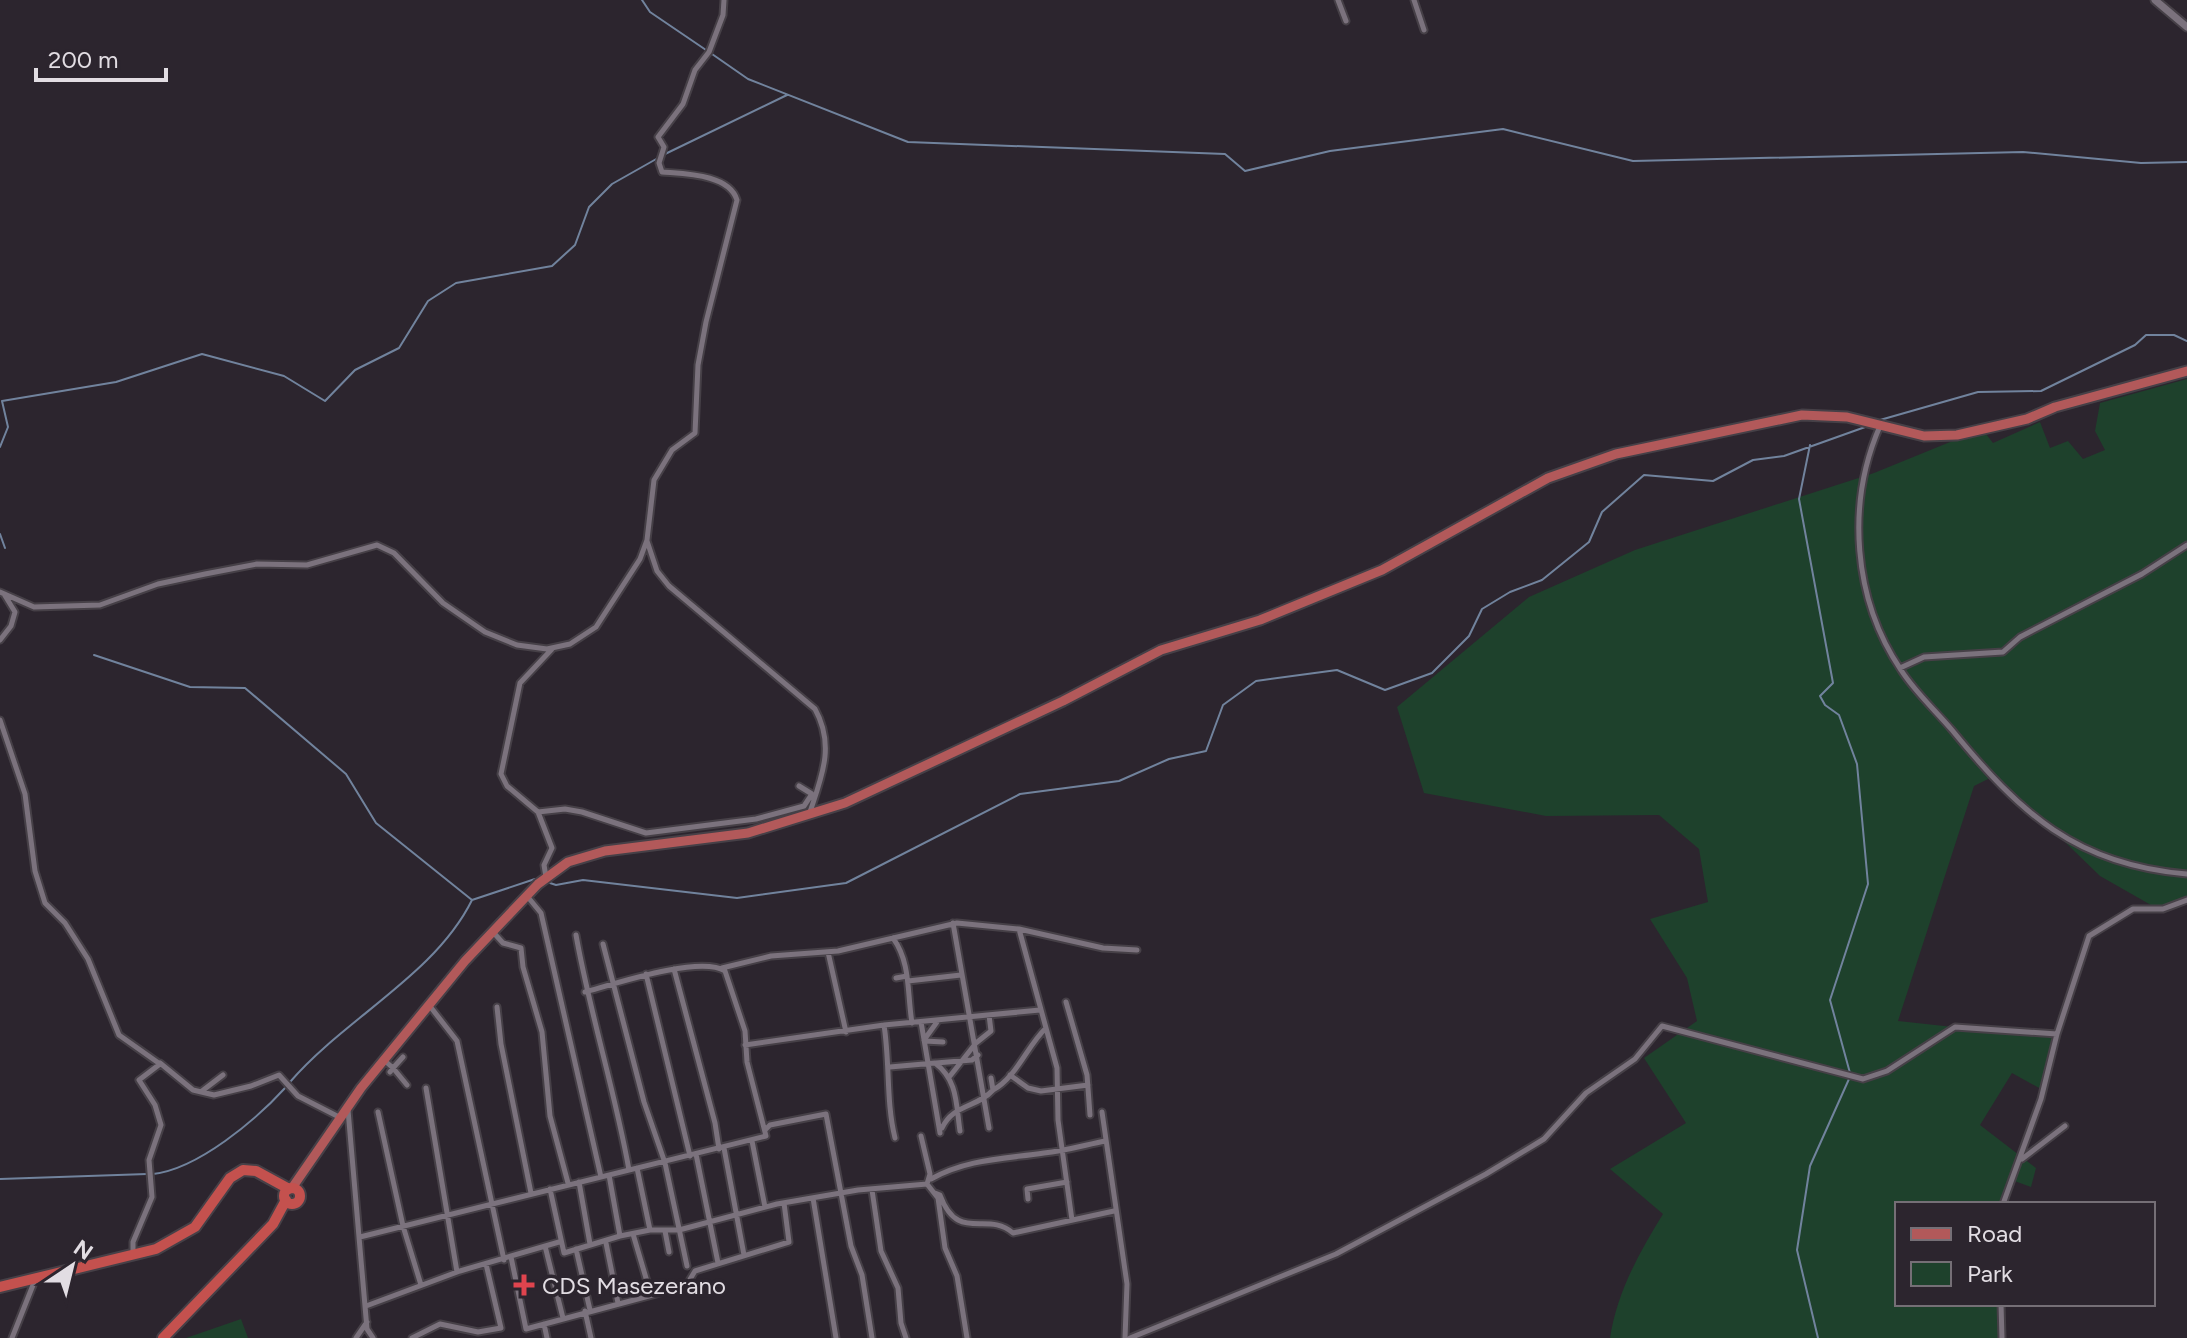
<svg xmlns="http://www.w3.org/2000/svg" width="2187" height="1338" font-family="Figtree,sans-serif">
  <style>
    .green { fill: #1e412c }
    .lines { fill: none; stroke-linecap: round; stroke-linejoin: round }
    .stream { stroke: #71839d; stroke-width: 2 }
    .minor-casing { stroke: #464047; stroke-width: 9 }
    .secondary-casing { stroke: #464047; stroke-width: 11 }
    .primary-casing { stroke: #464047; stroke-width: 13 }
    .trunk-casing { stroke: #464047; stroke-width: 14 }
    .minor { stroke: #7b727d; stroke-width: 5 }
    .secondary { stroke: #7b727d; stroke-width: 7 }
    .primary { stroke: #b2595a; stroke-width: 9 }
    .trunk { stroke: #c4514e; stroke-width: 10 }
    .health-dot { fill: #e0444e; stroke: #2c252e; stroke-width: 3 }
    .labels { text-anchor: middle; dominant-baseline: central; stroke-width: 7; stroke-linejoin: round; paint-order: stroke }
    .poi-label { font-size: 24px; fill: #e2dde3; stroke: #2c252e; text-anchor: start }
  </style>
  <rect width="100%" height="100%" fill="#2c252e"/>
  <path class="green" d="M2187,379V897L2158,909L2100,876L1996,775L1974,786L1898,1021L2054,1038L2041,1089L2012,1073L1980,1125L2036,1168L2031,1187L2009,1179L2002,1204H1897V1304H1999L1998,1338H1610C1617,1292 1639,1253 1663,1214L1610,1169L1686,1123L1644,1058L1697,1021L1687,978L1650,919L1708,902L1699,849L1659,815L1546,816L1424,793L1397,707L1529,597L1635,550L1874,473L1955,440L1986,434L1993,443L2040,422L2050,448L2068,441L2083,459L2105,450L2095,431L2100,403Z
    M241,1319L248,1338H185H186Z"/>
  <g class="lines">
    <path class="stream" d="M642,0L650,12L706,50
      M712,54L748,79L908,142L1225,154L1245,171L1330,151L1503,129L1633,161L2023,152L2141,163L2187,162
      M663,155L787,95
      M1880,420L1978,392L2041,391L2135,345L2146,335H2174L2187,341
      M1810,445L1799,499L1833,683L1820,696L1825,705L1839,715L1857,764L1868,884L1830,1000L1850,1073
      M0,447L8,427L2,401L116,382L202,354L284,376L325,401L355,370L399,348L428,301L456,283L552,266L575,245L589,207L612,184L658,158
      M0,534L5,548
      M94,655L190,687L245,688L346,774L376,823L472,900L535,879
      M547,882L556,885L583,880L737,898L846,883L1020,794L1119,781L1169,759L1206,751L1223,705L1256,681L1337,670L1385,690L1432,673L1469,636L1482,609L1510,592L1542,580L1589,542L1602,512L1644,475L1713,481L1753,460L1784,456L1868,426
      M290,1082C345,1018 435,975 472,900
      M153,1174C198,1169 256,1120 286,1087
      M0,1179L147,1174
      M1818,1338L1797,1250L1810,1166L1849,1079"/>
    <g class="minor-casing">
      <path id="minor" d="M1338,0L1346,21
        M1414,0L1424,30
        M1880,426C1846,504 1853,599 1901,670C1915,692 1935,710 1952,730C2020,813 2076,865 2187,874
        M647,541L657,571L669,586L815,709C835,745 822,776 810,812
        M0,592L34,607L100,605L158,584L205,574L257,564L307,565L377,545L394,553L443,603L485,632L517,645L547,649L570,644L596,627L640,559L647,540L654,480L672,450L695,433L698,365L706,322L737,200C729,174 685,174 662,172L659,163L664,147L658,137L683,104L695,70L709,52L723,15L724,0
        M0,640L11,626L15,612L4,594
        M1900,668L1924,657L2003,652L2020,637L2142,574L2187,545
        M0,720L25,794L35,871L45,903L65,923L88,959L119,1035L160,1064L139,1080L155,1105L161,1125L149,1160L152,1197L133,1242V1255
        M538,812L565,809L582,812L646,833L756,819L804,806L812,794L799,786
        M546,877L544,865L552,848L538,812L507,786L501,774L520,683L552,649
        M527,896L541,913L601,1177
        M953,923L989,1128
        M492,931L503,943L521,948L523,967L542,1032L550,1116L568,1183
        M576,935C590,1014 615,1091 629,1170
        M893,938C911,963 907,993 912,1023
        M603,944L644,1102L665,1163L687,1266
        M828,952L846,1032
        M722,968L771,956L838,951L957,923L1019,929L1103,948L1137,950
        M674,969L715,1123L719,1149
        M646,974L690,1156
        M896,978L907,976
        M908,981L961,975
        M1066,1002L1087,1075L1090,1115
        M429,1005L457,1041L504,1260
        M497,1007L501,1044L531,1193
        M921,1022L940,1133
        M884,1025C890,1063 886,1102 895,1138
        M1046,1028L1057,1068L1058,1120L1072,1220
        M924,1040L937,1022
        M925,1041L943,1042
        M745,1045L884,1025L1040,1010
        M384,1060L393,1068L403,1057
        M160,1063L193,1090L214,1095L251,1086L279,1075L298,1096L339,1117
        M936,1063L972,1060L978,1055
        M890,1067L935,1063C958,1080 956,1105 960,1131
        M390,1072L393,1068L407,1085
        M1010,1075L1028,1088L1041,1091L1088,1085
        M950,1076L976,1043L991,1031L989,1015
        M426,1088L457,1272
        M993,1090C1016,1078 1027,1046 1046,1028L1019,929
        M202,1091L223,1075
        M348,1110L367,1329L373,1338
        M378,1112L403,1226L421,1285
        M1102,1112L1127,1284L1125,1338
        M942,1128C953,1104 977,1108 993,1090L991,1078
        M765,1130L770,1125L826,1114L851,1246L862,1275L872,1338
        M752,1141L765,1207
        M724,1148L744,1255
        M696,1154L718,1263
        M2022,1159L2065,1126
        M637,1168L650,1230
        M609,1175L620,1236
        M931,1179C967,1159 1004,1159 1044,1153C1065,1151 1085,1145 1105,1141
        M579,1182L590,1244
        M927,1184L938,1198L945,1248L957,1276L967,1338
        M550,1189L564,1253L620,1236L650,1230H679L777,1204L858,1190L927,1184L930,1174L921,1136
        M872,1190L881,1251L898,1288L901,1323L906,1338
        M935,1193L940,1195C958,1244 987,1210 1013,1233L1114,1211
        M813,1198L836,1338
        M1028,1199L1027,1189L1067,1182
        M2003,1204L2041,1099L2057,1034L2089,936L2133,909H2163L2187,900
        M665,1231L669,1252
        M633,1234L651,1295
        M360,1237L766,1136L747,1062L745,1031L725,971C700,955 614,984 585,992
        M606,1243L618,1303
        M545,1246L563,1318
        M576,1249L590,1310
        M511,1257L526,1329L686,1286L695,1271L789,1242L784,1203
        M2001,1304L2002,1338
        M366,1306L460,1271L559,1242
        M585,1311L591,1338
        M544,1324L547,1338
        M12,1338L35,1280
        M356,1338L367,1322
        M412,1338L440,1324L478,1332L501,1328L486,1264
        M1130,1338L1336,1254L1486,1174L1544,1139L1586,1093L1635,1059L1662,1026L1863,1079L1887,1071L1955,1027L2057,1034"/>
    </g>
    <g class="secondary-casing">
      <path id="secondary" d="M2155,0L2187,27"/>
    </g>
    <g class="primary-casing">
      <path id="primary" d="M292,1188L361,1088L465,961L538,884L568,862L605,851L748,833L845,803L1063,701L1161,650L1260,620L1382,570L1548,478L1616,454L1802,415L1847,417L1924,436L1957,435L2027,419L2055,407L2187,371"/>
    </g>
    <g class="trunk-casing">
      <path id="trunk" d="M284 1196a8 8 0 1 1 16 0a8 8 0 1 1-16 0Z
        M0,1287L156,1249L195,1227L230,1178L243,1170L256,1171L289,1189
        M163,1338L273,1224L286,1200"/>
    </g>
    <use href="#minor" class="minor"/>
    <use href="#secondary" class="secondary"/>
    <use href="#primary" class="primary"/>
    <use href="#trunk" class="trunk"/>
  </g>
  <path class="health-dot" d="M520 1273h8v8h8v8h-8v8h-8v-8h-8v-8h8z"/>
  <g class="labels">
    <g class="poi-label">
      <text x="542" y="1285">CDS Masezerano</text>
    </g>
  </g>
  <rect x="1895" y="1202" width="260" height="104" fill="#2c252e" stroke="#756f76" stroke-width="2"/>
  <rect x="1911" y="1228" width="40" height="12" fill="#b2595a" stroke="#756f76" stroke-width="2"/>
  <text x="1967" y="1242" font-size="24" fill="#e2dde3">Road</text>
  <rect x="1911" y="1262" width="40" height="24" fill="#1e412c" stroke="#756f76" stroke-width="2"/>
  <text x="1967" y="1282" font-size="24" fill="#e2dde3">Park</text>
  <g transform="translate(72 1266) rotate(35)" stroke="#2c252e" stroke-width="6" paint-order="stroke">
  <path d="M0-6L14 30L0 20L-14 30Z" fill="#e2dde3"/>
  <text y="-12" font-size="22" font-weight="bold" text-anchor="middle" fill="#e2dde3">N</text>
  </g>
  <path d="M36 68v12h130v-12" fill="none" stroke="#e2dde3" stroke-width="4"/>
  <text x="48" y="68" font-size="24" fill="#e2dde3" stroke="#2c252e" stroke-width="6" paint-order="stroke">200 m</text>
</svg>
